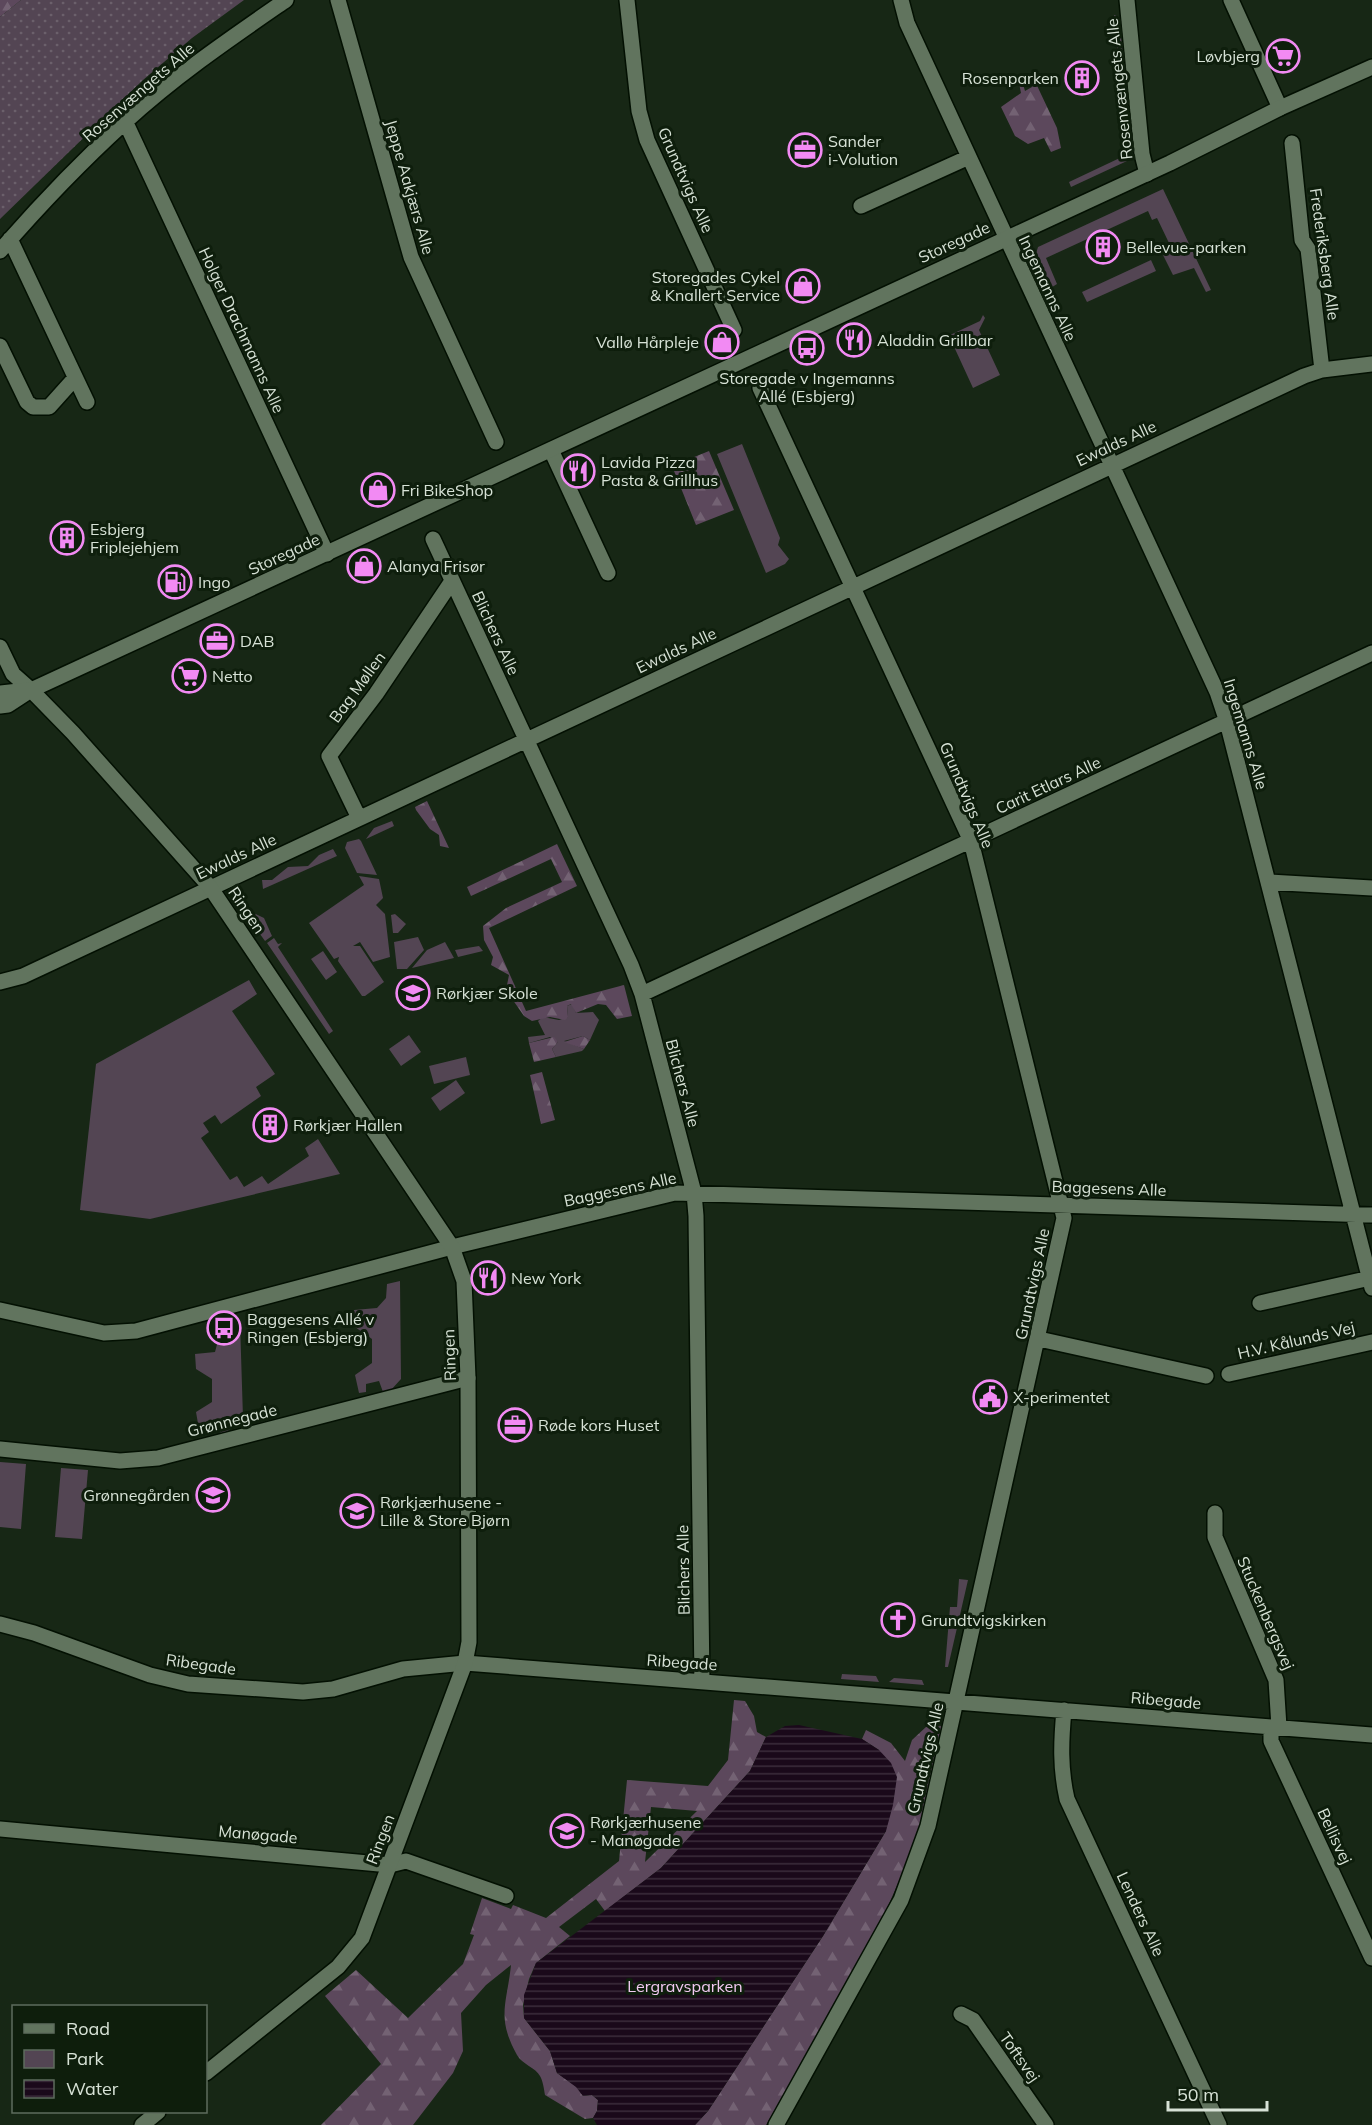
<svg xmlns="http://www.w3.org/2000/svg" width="1372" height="2125" font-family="Mulish,sans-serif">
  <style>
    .green { fill: #534553 }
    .forest { fill: url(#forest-firs); fill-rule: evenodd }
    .garden { fill: url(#garden-dots) }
    .water { fill: url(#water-rules) }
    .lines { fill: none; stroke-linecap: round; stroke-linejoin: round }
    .minor-casing { stroke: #031002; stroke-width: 18 }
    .tertiary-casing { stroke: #031002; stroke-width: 18 }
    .minor { stroke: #61745e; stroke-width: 15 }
    .tertiary { stroke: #61745e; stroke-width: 15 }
    .labels { text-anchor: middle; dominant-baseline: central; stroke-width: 6; stroke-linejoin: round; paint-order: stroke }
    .poi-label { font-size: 16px; fill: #d7e2d6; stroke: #0e1e0c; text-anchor: start }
    .street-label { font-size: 16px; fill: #d7e2d6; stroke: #0e1e0c }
    .park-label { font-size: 16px; fill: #f2c9f2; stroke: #0e1e0c }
  </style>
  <defs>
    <pattern id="forest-firs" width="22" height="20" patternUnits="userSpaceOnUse" patternTransform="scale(1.5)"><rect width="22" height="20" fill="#5c485c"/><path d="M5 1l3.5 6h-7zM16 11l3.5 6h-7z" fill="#736273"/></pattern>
    <pattern id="garden-dots" width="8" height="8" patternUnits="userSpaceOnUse" patternTransform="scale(1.5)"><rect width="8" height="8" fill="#534553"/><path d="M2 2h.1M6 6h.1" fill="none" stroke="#6b606b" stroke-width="1.8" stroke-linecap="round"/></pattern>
    <pattern id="water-rules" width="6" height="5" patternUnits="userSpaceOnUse" patternTransform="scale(1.5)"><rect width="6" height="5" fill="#1a091a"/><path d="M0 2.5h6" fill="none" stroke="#3b2d3b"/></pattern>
  </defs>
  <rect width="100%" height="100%" fill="#172715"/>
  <path class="green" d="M1114,15L1119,17L1128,106L1123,108Z
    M1124,118L1129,119L1133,158L1129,160Z
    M1124,156L1127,161L1071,187L1069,182Z
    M1163,189L1211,290L1206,292L1194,268L1173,275L1160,249L1169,243L1157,218L1152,220L1148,211L1046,258L1057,284L1049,289L1035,257L1038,247Z
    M1151,260L1156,271L1087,302L1082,292Z
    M983,315L985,318L979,330L1000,375L973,388L950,338L941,342L939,337L942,333L950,335L980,321Z
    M742,444L780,538L778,545L789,559L785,564L766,573L717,454Z
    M392,821L394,826L366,839L374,828Z
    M359,839L361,841L377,875L357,873L345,848L347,842Z
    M333,849L337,856L263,889L262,880H272L288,867L308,866L319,855Z
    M359,876L379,879L383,898L376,905L385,914L390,957L373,962L360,942L353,946H360L384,982L365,996H362L338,961L339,957L334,959L309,923L364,885Z
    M247,910L264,918L272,936L265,941L244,912Z
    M395,914L406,924L398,933H393L391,915Z
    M418,937L424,950L407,969H397L394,942Z
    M274,938L278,944L282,943L278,947L333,1031L329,1034L267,943Z
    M445,942L454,958L412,968L427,950Z
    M479,946L483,951L458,957L455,950Z
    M323,951L337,972L326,980L311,959Z
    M249,980L257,994L232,1011L275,1074L256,1087L261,1096L221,1124L215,1115L203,1123L209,1132L201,1138L230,1180L237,1176L244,1187L262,1176L268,1184L309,1156L305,1148L318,1139L340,1174L150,1219L80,1210L96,1064Z
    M572,1004L576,1013L593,1012L599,1020L590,1040L583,1036L564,1041L584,1049L582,1051L556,1057L552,1049L558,1042L550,1037L529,1043L528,1037L545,1035L538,1021L543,1017L559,1020L568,1017L567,1006Z
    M409,1035L421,1052L401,1066L389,1049Z
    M466,1057L470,1075L434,1084L429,1066Z
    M456,1080L465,1093L440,1111L431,1098Z
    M400,1281L401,1379L391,1390L383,1392L379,1381L366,1384V1392L359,1393L355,1375L372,1363V1339L355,1327L354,1310L377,1308L386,1298L387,1284Z
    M240,1322L243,1418L237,1425L232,1426L228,1431L221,1434L218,1422L205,1426L207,1433L200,1435L196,1412L212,1402V1379L196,1369L195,1354L215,1352L220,1333L231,1331V1326Z
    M0,1462L26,1464L21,1529L0,1527Z
    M61,1468L88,1470L82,1539L55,1537Z
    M959,1579L968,1580L948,1667H945L950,1607H957Z
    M842,1674L876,1676L879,1682L841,1679Z
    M894,1678L922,1680L924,1685L889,1682Z"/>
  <path class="forest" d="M0,0H21L0,17Z
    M1032,75L1057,128L1061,148L1051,152L1044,138L1028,144L1015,136L1001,107L1021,93L1019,83L1022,81L1025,91L1032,87L1028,76Z
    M709,451L734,510L696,525L672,466Z
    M427,801L449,848L440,846L439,835L430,829L416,810L415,807Z
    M557,844L577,886L489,928L526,1011L624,985L632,1016L617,1019L606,1005L598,1004L576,1013L571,1004L567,1006L568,1017L565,1020L550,1017L532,1021L524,1016L506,990L509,975L491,965L493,957L484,940L483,926L506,908L562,882L551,859L471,896L467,887Z
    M583,1036L590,1040L584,1049L564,1042Z
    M554,1037L558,1042L552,1049L556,1057L534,1062L529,1043Z
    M542,1072L555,1120L541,1124L530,1075Z
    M734,1700L745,1701L754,1716L757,1732L766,1737L750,1771L661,1868L605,1911L596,1899L559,1927L570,1936L536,1963L529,1979L523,2005L524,2018L550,2051L557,2073L577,2087L583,2096L592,2095L598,2100L597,2111L593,2118L585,2119L545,2095C544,2089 543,2081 540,2076C536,2068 522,2064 517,2055C496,2017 507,2004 511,1965L486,1985L461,2013L463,2051L453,2073L413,2125H321L381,2064L325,1996L356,1970L408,2018L463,1964L474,1935L470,1934L482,1898L511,1909L513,1905L546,1918L619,1861L627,1780L708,1786L728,1760ZM651,1807L697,1811L645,1862Z
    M943,1726C933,1770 925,1817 908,1859C872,1952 816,2038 766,2125H695L708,2111L823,1936L886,1831L879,1750L862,1739L866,1730L891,1743L905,1761L912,1740L926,1727Z"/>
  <path class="garden" d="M21,0H244L192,38L143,80L0,219V17Z"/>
  <path class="water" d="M799,1725L862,1739L879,1750L891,1763L897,1777L893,1805L886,1831L823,1936L708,2111L695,2125H597L593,2118L597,2111L598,2100L592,2095L583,2096L576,2087L557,2073L550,2051L524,2018V1995L536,1963L661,1868L750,1771L766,1737L785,1726Z"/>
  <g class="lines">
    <g class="minor-casing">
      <path id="minor" d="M338,0L411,257L496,442
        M627,0L639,111L647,140L734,330
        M901,0L907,23L1217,692L1227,722L1372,1288
        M1127,0L1142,154L1147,174
        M1231,0L1280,108
        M125,121L327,554
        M1292,143L1302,240L1308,249L1322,370
        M861,206L969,157
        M10,239L87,402
        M0,251C39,206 81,162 125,122C175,76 231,38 286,0
        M0,346L27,402L33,407H49L75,378
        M760,388L971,841L1064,1218L928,1826L901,1900L776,2125
        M551,450L608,573
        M433,539L631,965L642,994L694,1193L696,1216L702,1682
        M0,647L13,674L31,690
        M359,818L329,756L376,694L452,581
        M1268,882L1372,888
        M0,982L23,976L1304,376L1322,370L1372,364
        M642,994L1372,653
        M1260,1303L1370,1278
        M0,1310L104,1333L136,1331L452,1247L675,1193L1372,1215
        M1039,1339L1206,1376
        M1229,1374L1372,1342
        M0,1449L120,1461L158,1458L468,1378
        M1215,1513V1537L1276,1680L1279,1727
        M0,1624L34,1633L150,1675L188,1684L303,1692L333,1689L403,1669L465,1663L1372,1735
        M1064,1710C1061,1742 1060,1768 1067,1799L1219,2125
        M1271,1727V1741L1372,1958
        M0,1829L390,1865L406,1861L506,1896
        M961,2014L973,2020L1046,2125"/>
    </g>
    <g class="tertiary-casing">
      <path id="tertiary" d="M31,690L73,733L210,887L452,1247L464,1281L468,1378L469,1642L465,1663L362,1938L338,1967L206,2073
        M0,693L28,690
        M0,706L8,705L31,690L1170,163L1280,108L1372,67
        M142,2125L158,2112"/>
    </g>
    <use href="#minor" class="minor"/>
    <use href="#tertiary" class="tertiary"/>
  </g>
  <defs>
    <g id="supermarket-ring" transform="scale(1.725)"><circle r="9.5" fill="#0e1e0c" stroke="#f28af3" stroke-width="1.5"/><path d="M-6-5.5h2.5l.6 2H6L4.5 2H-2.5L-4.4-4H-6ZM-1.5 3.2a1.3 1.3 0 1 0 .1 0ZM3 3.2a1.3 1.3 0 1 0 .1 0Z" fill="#f28af3"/></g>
    <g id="building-ring" transform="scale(1.725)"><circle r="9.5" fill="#0e1e0c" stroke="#f28af3" stroke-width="1.5"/><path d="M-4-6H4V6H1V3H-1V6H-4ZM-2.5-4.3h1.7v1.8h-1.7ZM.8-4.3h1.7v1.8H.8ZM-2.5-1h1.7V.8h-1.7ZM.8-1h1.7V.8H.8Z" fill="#f28af3"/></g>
    <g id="office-ring" transform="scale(1.725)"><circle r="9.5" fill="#0e1e0c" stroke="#f28af3" stroke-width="1.5"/><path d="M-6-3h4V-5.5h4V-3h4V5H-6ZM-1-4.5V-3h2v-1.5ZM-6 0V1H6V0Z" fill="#f28af3"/></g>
    <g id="shop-ring" transform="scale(1.725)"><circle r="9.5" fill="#0e1e0c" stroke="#f28af3" stroke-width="1.5"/><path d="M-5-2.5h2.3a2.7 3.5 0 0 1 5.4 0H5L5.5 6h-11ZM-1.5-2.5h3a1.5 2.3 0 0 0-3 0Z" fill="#f28af3"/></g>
    <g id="restaurant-ring" transform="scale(1.725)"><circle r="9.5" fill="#0e1e0c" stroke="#f28af3" stroke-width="1.5"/><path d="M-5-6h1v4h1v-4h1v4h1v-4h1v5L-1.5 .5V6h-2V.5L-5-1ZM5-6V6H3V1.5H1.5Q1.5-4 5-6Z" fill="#f28af3"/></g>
    <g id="bus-ring" transform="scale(1.725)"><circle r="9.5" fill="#0e1e0c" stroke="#f28af3" stroke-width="1.5"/><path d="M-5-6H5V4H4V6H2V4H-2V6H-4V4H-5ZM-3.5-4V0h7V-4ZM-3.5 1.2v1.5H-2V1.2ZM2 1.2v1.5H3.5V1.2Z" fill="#f28af3"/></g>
    <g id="fuel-ring" transform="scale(1.725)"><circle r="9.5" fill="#0e1e0c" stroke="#f28af3" stroke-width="1.5"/><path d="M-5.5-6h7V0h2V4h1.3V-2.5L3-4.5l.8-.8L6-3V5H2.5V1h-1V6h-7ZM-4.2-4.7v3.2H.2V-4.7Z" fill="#f28af3"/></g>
    <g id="school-ring" transform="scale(1.725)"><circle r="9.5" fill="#0e1e0c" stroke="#f28af3" stroke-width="1.5"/><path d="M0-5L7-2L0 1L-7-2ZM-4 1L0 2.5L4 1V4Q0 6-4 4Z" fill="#f28af3"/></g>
    <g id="civic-ring" transform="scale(1.725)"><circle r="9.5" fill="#0e1e0c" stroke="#f28af3" stroke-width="1.5"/><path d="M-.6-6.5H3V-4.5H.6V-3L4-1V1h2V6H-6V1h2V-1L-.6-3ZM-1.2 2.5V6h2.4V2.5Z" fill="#f28af3"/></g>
    <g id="church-ring" transform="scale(1.725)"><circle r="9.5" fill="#0e1e0c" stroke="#f28af3" stroke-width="1.5"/><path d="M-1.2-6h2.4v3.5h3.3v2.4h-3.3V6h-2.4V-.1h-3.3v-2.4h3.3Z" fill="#f28af3"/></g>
  </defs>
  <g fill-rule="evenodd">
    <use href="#supermarket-ring" x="1283" y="56"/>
    <use href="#building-ring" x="1082" y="78"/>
    <use href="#office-ring" x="805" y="150"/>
    <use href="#building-ring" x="1103" y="247"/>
    <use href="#shop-ring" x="803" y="286"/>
    <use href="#restaurant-ring" x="854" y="340"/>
    <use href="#shop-ring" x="722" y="342"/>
    <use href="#bus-ring" x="807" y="348"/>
    <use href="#restaurant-ring" x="578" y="471"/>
    <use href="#shop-ring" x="378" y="490"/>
    <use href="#building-ring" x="67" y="538"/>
    <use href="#shop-ring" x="364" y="566"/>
    <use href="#fuel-ring" x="175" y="582"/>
    <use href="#office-ring" x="217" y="641"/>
    <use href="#supermarket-ring" x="189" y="676"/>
    <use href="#school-ring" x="413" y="993"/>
    <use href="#building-ring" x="270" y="1125"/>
    <use href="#restaurant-ring" x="488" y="1278"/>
    <use href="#bus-ring" x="224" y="1328"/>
    <use href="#civic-ring" x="990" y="1397"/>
    <use href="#office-ring" x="515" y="1425"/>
    <use href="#school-ring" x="213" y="1495"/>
    <use href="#school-ring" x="357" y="1511"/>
    <use href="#church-ring" x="898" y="1620"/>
    <use href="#school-ring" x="567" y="1831"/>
  </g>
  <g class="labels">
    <g class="poi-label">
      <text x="1260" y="56" text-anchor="end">Løvbjerg</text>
      <text x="1059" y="78" text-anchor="end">Rosenparken</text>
      <text x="828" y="141">Sander<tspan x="828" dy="18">i-Volution</tspan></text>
      <text x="1126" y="247">Bellevue-parken</text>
      <text x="780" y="277" text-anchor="end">Storegades Cykel<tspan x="780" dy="18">&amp; Knallert Service</tspan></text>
      <text x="877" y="340">Aladdin Grillbar</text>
      <text x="699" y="342" text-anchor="end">Vallø Hårpleje</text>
      <text x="807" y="378" text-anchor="middle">Storegade v Ingemanns<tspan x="807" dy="18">Allé (Esbjerg)</tspan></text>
      <text x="601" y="462">Lavida Pizza<tspan x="601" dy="18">Pasta &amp; Grillhus</tspan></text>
      <text x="401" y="490">Fri BikeShop</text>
      <text x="90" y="529">Esbjerg<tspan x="90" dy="18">Friplejehjem</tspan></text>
      <text x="387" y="566">Alanya Frisør</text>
      <text x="198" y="582">Ingo</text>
      <text x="240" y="641">DAB</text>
      <text x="212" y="676">Netto</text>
      <text x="436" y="993">Rørkjær Skole</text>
      <text x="293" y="1125">Rørkjær Hallen</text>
      <text x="511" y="1278">New York</text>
      <text x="247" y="1319">Baggesens Allé v<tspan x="247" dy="18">Ringen (Esbjerg)</tspan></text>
      <text x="1013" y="1397">X-perimentet</text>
      <text x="538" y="1425">Røde kors Huset</text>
      <text x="190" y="1495" text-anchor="end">Grønnegården</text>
      <text x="380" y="1502">Rørkjærhusene -<tspan x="380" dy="18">Lille &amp; Store Bjørn</tspan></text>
      <text x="921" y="1620">Grundtvigskirken</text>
      <text x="590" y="1822">Rørkjærhusene<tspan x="590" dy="18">- Manøgade</tspan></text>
    </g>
    <g class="street-label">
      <text transform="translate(1119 89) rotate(-96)">Rosenvængets Alle</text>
      <text transform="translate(138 92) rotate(-41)">Rosenvængets Alle</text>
      <text transform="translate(686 180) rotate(66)">Grundtvigs Alle</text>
      <text transform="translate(410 187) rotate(74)">Jeppe Aakjærs Alle</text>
      <text transform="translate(954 242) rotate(-25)">Storegade</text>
      <text transform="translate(1325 254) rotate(82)">Frederiksberg Alle</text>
      <text transform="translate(1048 288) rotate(65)">Ingemanns Alle</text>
      <text transform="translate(242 330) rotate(65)">Holger Drachmanns Alle</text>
      <text transform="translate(1116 443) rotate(-25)">Ewalds Alle</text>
      <text transform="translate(284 554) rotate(-25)">Storegade</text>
      <text transform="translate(496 633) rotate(65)">Blichers Alle</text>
      <text transform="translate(676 650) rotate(-25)">Ewalds Alle</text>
      <text transform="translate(357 687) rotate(-54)">Bag Møllen</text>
      <text transform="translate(1246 734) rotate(73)">Ingemanns Alle</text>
      <text transform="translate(1048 785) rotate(-25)">Carit Etlars Alle</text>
      <text transform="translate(967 795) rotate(67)">Grundtvigs Alle</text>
      <text transform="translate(236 856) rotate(-25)">Ewalds Alle</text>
      <text transform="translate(247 910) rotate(56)">Ringen</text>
      <text transform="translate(683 1083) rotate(75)">Blichers Alle</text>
      <text transform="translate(1109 1188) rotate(2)">Baggesens Alle</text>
      <text transform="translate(620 1189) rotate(-12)">Baggesens Alle</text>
      <text transform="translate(1032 1284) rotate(-78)">Grundtvigs Alle</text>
      <text transform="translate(1296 1340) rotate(-13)">H.V. Kålunds Vej</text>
      <text transform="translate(449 1355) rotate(-92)">Ringen</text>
      <text transform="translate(232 1420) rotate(-14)">Grønnegade</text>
      <text transform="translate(683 1570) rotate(-91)">Blichers Alle</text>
      <text transform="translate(1266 1613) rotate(67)">Stuckenbergsvej</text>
      <text transform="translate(682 1662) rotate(4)">Ribegade</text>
      <text transform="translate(201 1664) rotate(8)">Ribegade</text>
      <text transform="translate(1166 1700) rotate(5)">Ribegade</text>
      <text transform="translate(925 1758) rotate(-77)">Grundtvigs Alle</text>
      <text transform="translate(258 1834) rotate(5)">Manøgade</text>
      <text transform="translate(1335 1836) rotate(65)">Bellisvej</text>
      <text transform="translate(380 1839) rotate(-69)">Ringen</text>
      <text transform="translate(1141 1914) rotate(65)">Lenders Alle</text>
      <text transform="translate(1020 2057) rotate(55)">Toftsvej</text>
    </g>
    <g class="park-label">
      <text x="685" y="1986">Lergravsparken</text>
    </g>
  </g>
  <rect x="12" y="2005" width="195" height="108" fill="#0e1e0c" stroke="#5e6c5d" stroke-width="1.5"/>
  <rect x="24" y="2024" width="30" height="9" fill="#61745e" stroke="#5e6c5d" stroke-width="1.5"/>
  <text x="66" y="2035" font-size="18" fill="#d7e2d6">Road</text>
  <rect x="24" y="2050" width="30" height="18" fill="#534553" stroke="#5e6c5d" stroke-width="1.5"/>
  <text x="66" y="2065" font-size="18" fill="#d7e2d6">Park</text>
  <rect x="24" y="2080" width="30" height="18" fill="url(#water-rules)" stroke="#5e6c5d" stroke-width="1.5"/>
  <text x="66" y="2095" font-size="18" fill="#d7e2d6">Water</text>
  <path d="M1168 2101v9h99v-9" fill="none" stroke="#d7e2d6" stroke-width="3"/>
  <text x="1177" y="2101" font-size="18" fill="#d7e2d6" stroke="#0e1e0c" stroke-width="4.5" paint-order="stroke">50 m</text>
</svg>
